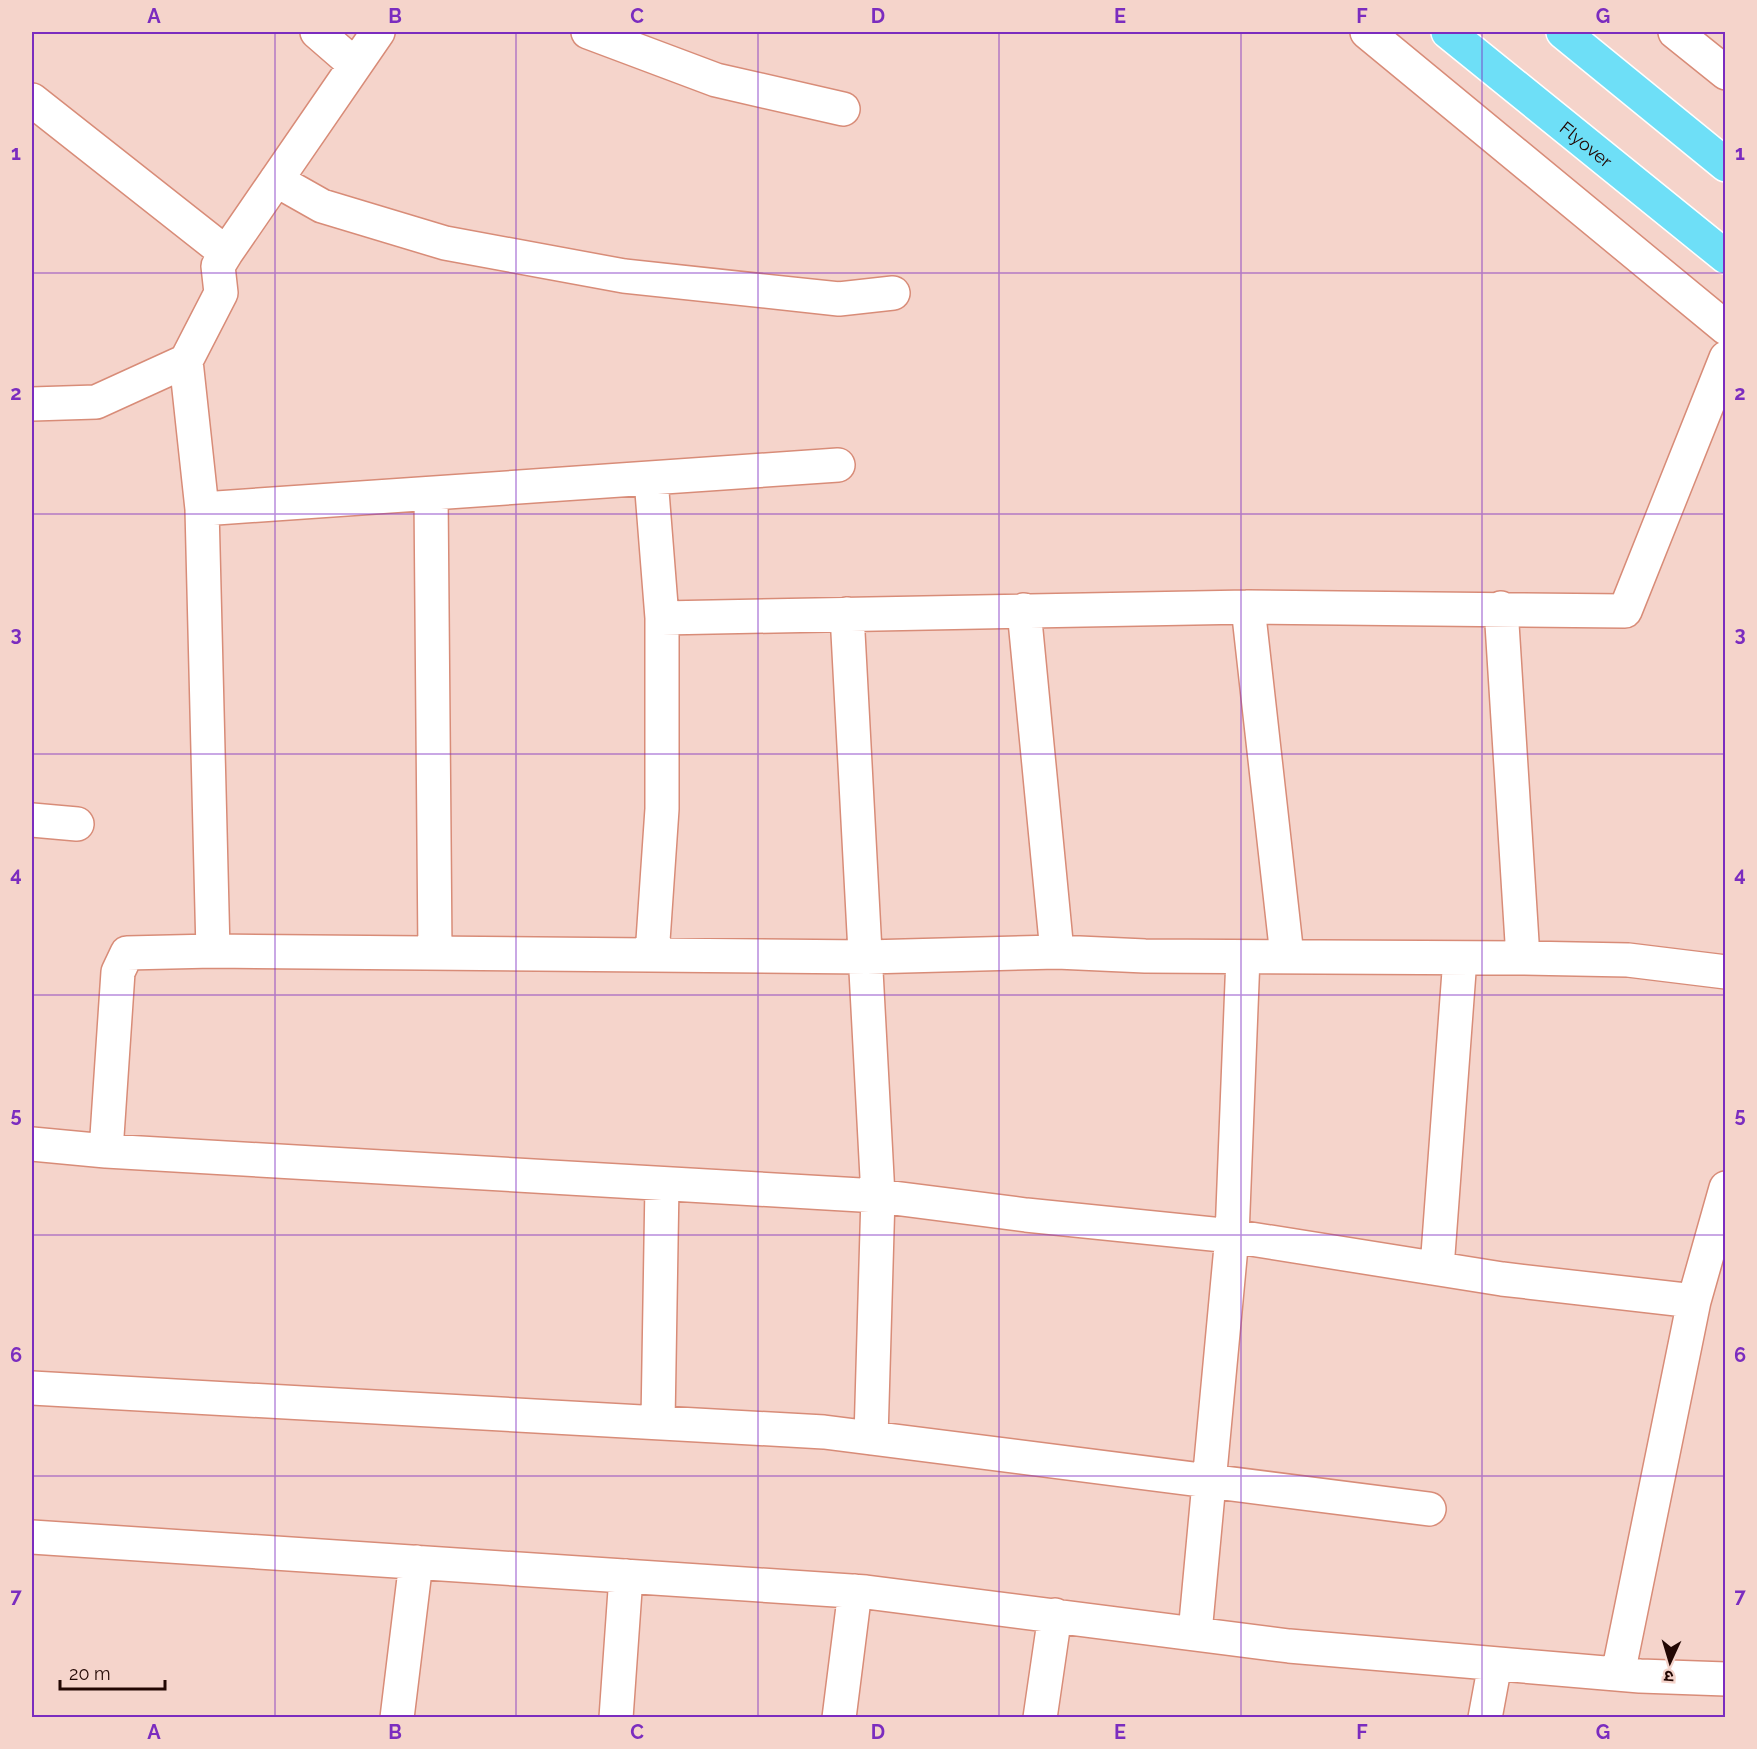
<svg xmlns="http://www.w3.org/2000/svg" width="1757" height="1749" font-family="Raleway,'Noto Sans Devanagari',sans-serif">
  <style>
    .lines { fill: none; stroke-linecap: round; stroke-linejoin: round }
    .minor-casing { stroke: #d88c78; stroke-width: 36 }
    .tertiary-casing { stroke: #d88c78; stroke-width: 36 }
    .trunk-casing { stroke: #fff; stroke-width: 36 }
    .minor { stroke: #fff; stroke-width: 33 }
    .tertiary { stroke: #fff; stroke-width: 33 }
    .trunk { stroke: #6edff7; stroke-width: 33 }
    .grid { fill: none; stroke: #7b2cbf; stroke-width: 1.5; stroke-opacity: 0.55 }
    .labels { text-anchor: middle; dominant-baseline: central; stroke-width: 6; stroke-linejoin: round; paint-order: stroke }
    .street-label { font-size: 18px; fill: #220703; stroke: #f5d4cb }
    .neatline { fill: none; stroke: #7b2cbf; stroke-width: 2 }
    .grid-label { font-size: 20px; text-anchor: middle; font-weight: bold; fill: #7b2cbf }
  </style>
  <rect width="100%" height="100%" fill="#f5d4cb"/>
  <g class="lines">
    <g class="minor-casing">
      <path id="minor" d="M317,32L355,65
        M588,32L716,80L843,109
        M32,100L226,253
        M276,180L322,206L445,243L624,276L839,299L893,293
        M186,361L202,509L213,951
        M32,404L96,402L186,361L221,293L218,266L226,253L378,32
        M651,479L662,618V809L652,955
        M431,494L435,953
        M202,509L838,465
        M1248,607L1287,956
        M1501,608L1523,958
        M1024,610L1057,952
        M847,614L878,1196L871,1438
        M662,618L1248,607L1625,611L1726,358
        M32,820L77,824
        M32,1144L106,1151L878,1196L1026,1215L1232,1236L1502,1279L1694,1301
        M106,1151L118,972L127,953L213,951L867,957L1057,952L1145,956L1523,958L1628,960L1726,972
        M1437,1268L1460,958
        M32,1388L824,1432L1429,1509
        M658,1422L662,1184
        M32,1537L866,1592L1289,1646L1640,1676L1726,1679
        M1195,1633L1232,1236L1243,957
        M1618,1674L1694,1301L1726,1188
        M397,1718L416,1562
        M616,1718L626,1576
        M839,1718L855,1591
        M1040,1718L1055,1615
        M1485,1718L1495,1664"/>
    </g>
    <g class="tertiary-casing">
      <path id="tertiary" d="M1367,32L1726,328
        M1675,32L1726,73"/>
    </g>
    <g class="trunk-casing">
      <g id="trunk">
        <path id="s1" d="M1448,32L1726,257"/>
        <path d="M1563,32L1726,165"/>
      </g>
    </g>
    <use href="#minor" class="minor"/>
    <use href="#tertiary" class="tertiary"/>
    <use href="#trunk" class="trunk"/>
  </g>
  <path class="grid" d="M275,32V1718M516,32V1718M758,32V1718M999,32V1718M1241,32V1718M1482,32V1718M32,273H1726M32,514H1726M32,754H1726M32,995H1726M32,1235H1726M32,1476H1726"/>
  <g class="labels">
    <g class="street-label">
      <text stroke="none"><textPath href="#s1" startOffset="178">Flyover</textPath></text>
    </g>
  </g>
  <rect width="1757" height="1749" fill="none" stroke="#f5d4cb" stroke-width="66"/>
  <g transform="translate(1670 1662) rotate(184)" stroke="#f5d4cb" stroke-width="4.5" paint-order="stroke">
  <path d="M0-4.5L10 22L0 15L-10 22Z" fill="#220703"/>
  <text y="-9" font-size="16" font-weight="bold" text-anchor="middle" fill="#220703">उ</text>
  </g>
  <path d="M60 1680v9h105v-9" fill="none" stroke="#220703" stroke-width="3"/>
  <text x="69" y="1680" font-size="18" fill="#220703" stroke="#f5d4cb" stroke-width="4.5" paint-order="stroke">20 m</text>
  <rect x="33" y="33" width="1691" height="1683" class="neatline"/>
  <g class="grid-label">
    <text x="154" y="23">A</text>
    <text x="395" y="23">B</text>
    <text x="637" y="23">C</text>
    <text x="878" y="23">D</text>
    <text x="1120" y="23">E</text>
    <text x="1362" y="23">F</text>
    <text x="1603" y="23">G</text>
    <text x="16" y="160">1</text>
    <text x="1740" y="160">1</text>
    <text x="16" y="400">2</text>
    <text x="1740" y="400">2</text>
    <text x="16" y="641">3</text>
    <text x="1740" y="641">3</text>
    <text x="16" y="881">4</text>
    <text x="1740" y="881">4</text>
    <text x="16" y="1122">5</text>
    <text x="1740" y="1122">5</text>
    <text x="16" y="1362">6</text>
    <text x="1740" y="1362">6</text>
    <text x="16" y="1603">7</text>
    <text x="1740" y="1603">7</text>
    <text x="154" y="1739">A</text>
    <text x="395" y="1739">B</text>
    <text x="637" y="1739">C</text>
    <text x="878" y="1739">D</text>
    <text x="1120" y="1739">E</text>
    <text x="1362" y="1739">F</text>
    <text x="1603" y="1739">G</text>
  </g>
</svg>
